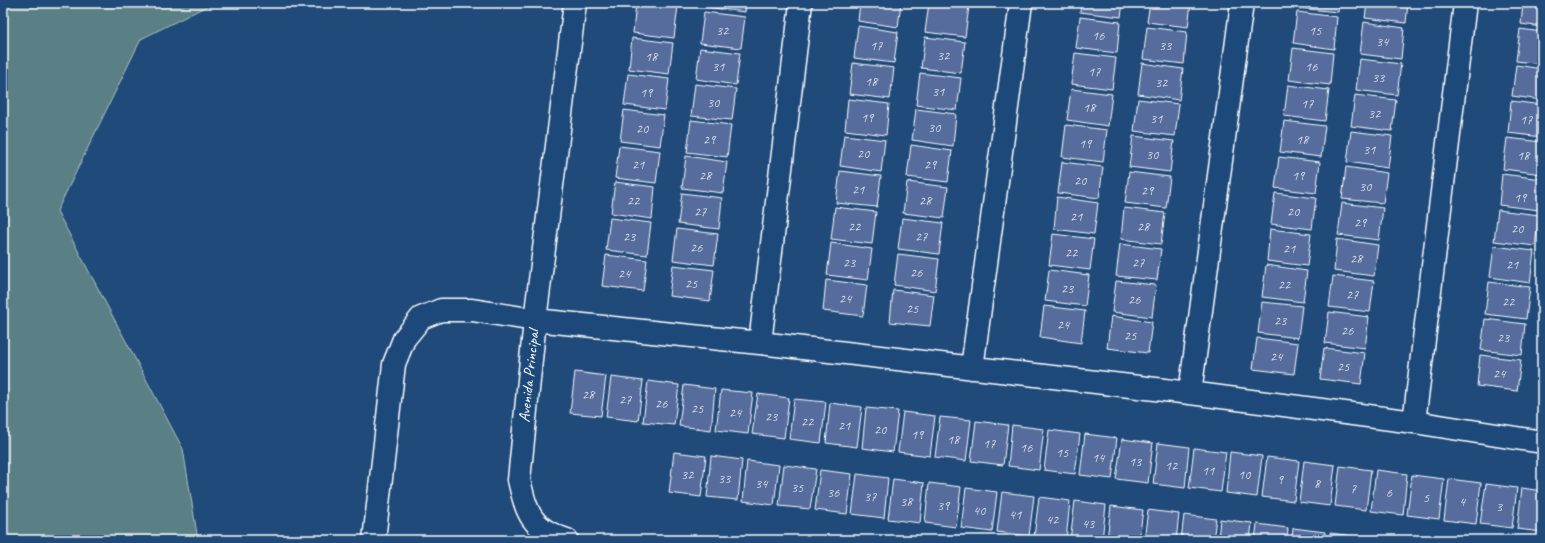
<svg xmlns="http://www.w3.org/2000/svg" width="1545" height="543" font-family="Caveat,sans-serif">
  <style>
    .green { fill: #5a8086; stroke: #acc0c2 }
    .building { fill: #556c9c; stroke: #fff }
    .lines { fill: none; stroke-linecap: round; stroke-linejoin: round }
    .minor-casing { stroke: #fff; stroke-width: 25 }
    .minor { stroke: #1f4a7a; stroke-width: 22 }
    .labels { text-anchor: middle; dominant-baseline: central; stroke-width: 4; stroke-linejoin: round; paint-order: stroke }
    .number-label { font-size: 14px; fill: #d4dae6 }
    .street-label { font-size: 16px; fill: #fff; stroke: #1f4a7a }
  </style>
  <rect width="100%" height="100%" fill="#1f4a7a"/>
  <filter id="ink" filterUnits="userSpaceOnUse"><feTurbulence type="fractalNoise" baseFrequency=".025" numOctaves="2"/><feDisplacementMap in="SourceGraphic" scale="8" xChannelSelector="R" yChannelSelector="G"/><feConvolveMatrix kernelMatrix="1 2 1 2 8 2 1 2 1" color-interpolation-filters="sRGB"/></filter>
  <g filter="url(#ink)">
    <path class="green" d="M3,3H213L141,39L57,211L183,449L198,540H3Z"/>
    <path class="building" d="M636,3L678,6L674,38L633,33Z
      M705,3H746L745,12L705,7Z
      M860,3H901L898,27L858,21Z
      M929,3H947L969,6L965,37L925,32Z
      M1081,3H1123L1121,17L1080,12Z
      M1150,3H1191L1188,27L1147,22Z
      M1298,3H1339L1338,12L1298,8Z
      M1367,3H1408L1406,23L1365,18Z
      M1523,3H1542V27L1521,24Z
      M704,12L745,17L741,48L700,43Z
      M1297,12L1337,17L1334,49L1293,43Z
      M1080,17L1120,22L1117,53L1076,48Z
      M1364,22L1404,28L1401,59L1360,54Z
      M858,26L898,32L894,63L854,58Z
      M1147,27L1187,32L1184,64L1143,59Z
      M1520,29L1542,32V64L1516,61Z
      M925,37L965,42L961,73L921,68Z
      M632,38L673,43L669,74L629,69Z
      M700,48L740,53L736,85L696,79Z
      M1293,48L1333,53L1330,85L1289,80Z
      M1075,53L1116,58L1112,89L1071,84Z
      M1360,59L1401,64L1397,95L1356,90Z
      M853,63L894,68L890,99L849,94Z
      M1142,63L1183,69L1179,100L1138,94Z
      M1516,65L1542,69V100L1512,96Z
      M920,73L961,78L957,110L916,105Z
      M628,74L669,79L665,110L624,105Z
      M695,84L736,89L732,120L691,116Z
      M1288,85L1329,90L1325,121L1284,116Z
      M1071,89L1112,94L1108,126L1067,120Z
      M1355,95L1396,100L1392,131L1351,126Z
      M848,99L889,104L886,135L845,130Z
      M1138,99L1179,104L1175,136L1134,131Z
      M1511,101L1542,105V137L1508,133Z
      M916,109L956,114L953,146L912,140Z
      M624,110L664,115L660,146L620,141Z
      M691,120L731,125L727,157L687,152Z
      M1284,121L1325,126L1321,157L1280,152Z
      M1066,125L1107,130L1103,162L1062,157Z
      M1351,131L1392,136L1388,168L1347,162Z
      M844,135L885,140L881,172L840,166Z
      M1133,136L1174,141L1170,172L1129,167Z
      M1507,138L1542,142V174L1503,169Z
      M911,145L952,151L948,182L907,177Z
      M619,146L660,151L656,183L615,178Z
      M686,156L727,162L723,193L682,188Z
      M1279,157L1320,162L1316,193L1275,188Z
      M1062,162L1103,167L1099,198L1058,193Z
      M1346,167L1387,173L1383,203L1342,199Z
      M840,171L881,176L877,207L836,203Z
      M1129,172L1170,177L1166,208L1125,203Z
      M1502,174L1542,179L1539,210L1499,205Z
      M615,182L655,187L652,219L611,213Z
      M907,182L948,187L944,218L903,213Z
      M682,193L722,198L719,229L678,224Z
      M1275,193L1316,198L1312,229L1271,224Z
      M1057,197L1098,203L1094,234L1054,229Z
      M1342,203L1383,208L1379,240L1338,235Z
      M835,207L876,212L872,244L831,239Z
      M1124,208L1165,213L1161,244L1121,239Z
      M1498,210L1539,215L1535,246L1494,241Z
      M610,218L651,223L647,255L606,250Z
      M902,218L943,223L939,254L898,249Z
      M677,229L718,234L714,265L673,260Z
      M1270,229L1311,234L1307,266L1267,261Z
      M1053,234L1094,239L1090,270L1049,265Z
      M1337,239L1378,245L1374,276L1334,271Z
      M831,243L872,249L868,280L827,275Z
      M1120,244L1161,249L1157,280L1116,276Z
      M1494,246L1534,251L1530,283L1490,277Z
      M898,254L939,259L935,291L894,285Z
      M606,255L647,260L643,291L602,286Z
      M673,265L714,270L710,301L669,296Z
      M1266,265L1307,271L1303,302L1262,297Z
      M1049,270L1089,275L1085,306L1045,301Z
      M1333,276L1374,281L1370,312L1329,307Z
      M826,280L867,285L863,316L823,311Z
      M1116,281L1156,285L1152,317L1112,312Z
      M1489,282L1530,287L1526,319L1485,314Z
      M893,290L934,295L930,326L890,322Z
      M1262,302L1302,306L1298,338L1258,333Z
      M1044,306L1085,311L1081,343L1040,337Z
      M1329,312L1369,317L1365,348L1325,343Z
      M1111,316L1152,322L1148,353L1107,348Z
      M1485,319L1525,324L1522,355L1481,350Z
      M1257,338L1298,343L1294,374L1253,369Z
      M1324,348L1365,353L1361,384L1320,379Z
      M1480,355L1521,360L1517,391L1477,386Z
      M575,372L606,376L601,416L570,413Z
      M611,377L643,381L638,421L606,417Z
      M648,381L679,385L674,425L643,422Z
      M684,385L715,389L711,430L679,426Z
      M721,390L753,393L748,434L716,430Z
      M758,394L789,398L784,438L752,434Z
      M794,399L826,402L821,443L789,439Z
      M830,403L862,407L857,447L826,443Z
      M866,408L898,411L893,452L862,448Z
      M903,412L935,416L930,456L898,452Z
      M940,417L971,420L966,461L935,457Z
      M976,421L1008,425L1003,465L971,461Z
      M1012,425L1044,429L1039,470L1008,466Z
      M1049,430L1080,434L1075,474L1044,470Z
      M1085,434L1117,438L1112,479L1080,475Z
      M1122,439L1153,443L1148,483L1116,479Z
      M1158,443L1189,447L1185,488L1153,484Z
      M1194,448L1226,452L1221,492L1189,488Z
      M674,452L706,456L701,497L669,493Z
      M1230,452L1262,456L1257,497L1226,493Z
      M711,456L742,460L738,500L707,497Z
      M1267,457L1299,461L1294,501L1262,497Z
      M747,461L779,465L774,505L743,501Z
      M1304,461L1335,465L1330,506L1299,502Z
      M784,465L816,469L810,509L779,506Z
      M1340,466L1371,470L1366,510L1335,506Z
      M820,470L852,474L847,514L815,510Z
      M1376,470L1407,474L1403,515L1371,511Z
      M857,474L888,478L884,518L852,514Z
      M1412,475L1444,479L1439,519L1407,515Z
      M893,479L924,483L920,523L888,519Z
      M1449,479L1481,483L1476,524L1444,520Z
      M929,483L961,487L956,527L925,523Z
      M1486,484L1517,488L1512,528L1480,524Z
      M966,488L997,492L992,532L961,528Z
      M1522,488L1542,491V532L1517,529Z
      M1002,492L1034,496L1029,536L997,532Z
      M1039,497L1070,501L1066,540L1034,537Z
      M1075,501L1106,505L1102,540H1070Z
      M1111,506L1143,510L1139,540H1107Z
      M1148,510L1179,514L1176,540H1144Z
      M1184,515L1216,519L1213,540H1181Z
      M1220,519L1252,523L1250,540H1218Z
      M1257,524L1288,528L1287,540H1255Z
      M1293,528L1325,532L1324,540H1292Z
      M1330,533L1361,537L1360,540H1329Z
      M1366,537L1389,540H1365Z"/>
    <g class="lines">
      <g class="minor-casing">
        <path id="minor" d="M760,343L801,3
          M972,368L1021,3
          M1190,393L1242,3
          M1414,422L1465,3
          M374,540L394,364L404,339L421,318L441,310H472L535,320L760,343L1190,393L1414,422L1542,442
          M567,540C531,529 527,514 519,480L535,320L575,3"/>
      </g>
      <use href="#minor" class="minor"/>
    </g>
  </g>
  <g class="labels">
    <g class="number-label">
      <text x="722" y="30">32</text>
      <text x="1315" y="30">15</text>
      <text x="1098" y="35">16</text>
      <text x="1382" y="41">34</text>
      <text x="876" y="45">17</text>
      <text x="1165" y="45">33</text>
      <text x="943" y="55">32</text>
      <text x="651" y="56">18</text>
      <text x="718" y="66">31</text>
      <text x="1311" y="66">16</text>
      <text x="1094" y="71">17</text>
      <text x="1378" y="77">33</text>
      <text x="871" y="81">18</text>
      <text x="1161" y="82">32</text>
      <text x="938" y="91">31</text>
      <text x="646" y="92">19</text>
      <text x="713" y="102">30</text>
      <text x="1307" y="103">17</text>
      <text x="1089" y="107">18</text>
      <text x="1374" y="113">32</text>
      <text x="867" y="117">19</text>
      <text x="1156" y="118">31</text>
      <text x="1526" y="119">17</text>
      <text x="934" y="127">30</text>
      <text x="642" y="128">20</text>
      <text x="709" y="139">29</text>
      <text x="1302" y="139">18</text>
      <text x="1085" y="143">19</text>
      <text x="1369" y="149">31</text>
      <text x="863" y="153">20</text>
      <text x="1152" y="154">30</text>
      <text x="1523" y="155">18</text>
      <text x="638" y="164">21</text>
      <text x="930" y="164">29</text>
      <text x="705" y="175">28</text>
      <text x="1298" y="175">19</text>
      <text x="1080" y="180">20</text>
      <text x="1365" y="186">30</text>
      <text x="858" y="189">21</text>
      <text x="1147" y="190">29</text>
      <text x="1520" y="197">19</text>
      <text x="633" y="200">22</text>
      <text x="925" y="200">28</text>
      <text x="700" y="211">27</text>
      <text x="1293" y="211">20</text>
      <text x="1076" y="216">21</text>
      <text x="1360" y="222">29</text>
      <text x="854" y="226">22</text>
      <text x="1143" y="226">28</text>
      <text x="1517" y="228">20</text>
      <text x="629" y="236">23</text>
      <text x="921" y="236">27</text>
      <text x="696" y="247">26</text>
      <text x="1289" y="248">21</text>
      <text x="1071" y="252">22</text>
      <text x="1356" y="258">28</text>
      <text x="849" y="262">23</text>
      <text x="1138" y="262">27</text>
      <text x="1512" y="264">21</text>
      <text x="916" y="272">26</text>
      <text x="624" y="273">24</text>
      <text x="691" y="283">25</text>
      <text x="1284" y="284">22</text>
      <text x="1067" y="288">23</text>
      <text x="1352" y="294">27</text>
      <text x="845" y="298">24</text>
      <text x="1134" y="299">26</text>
      <text x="1508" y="301">22</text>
      <text x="912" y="308">25</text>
      <text x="1280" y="320">23</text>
      <text x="1063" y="324">24</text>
      <text x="1347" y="330">26</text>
      <text x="1130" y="335">25</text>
      <text x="1503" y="337">23</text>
      <text x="1276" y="356">24</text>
      <text x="1343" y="366">25</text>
      <text x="1499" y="373">24</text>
      <text x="588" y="394">28</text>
      <text x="625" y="399">27</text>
      <text x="661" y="403">26</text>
      <text x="697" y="408">25</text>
      <text x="735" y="412">24</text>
      <text x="771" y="416">23</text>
      <text x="807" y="421">22</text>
      <text x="844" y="425">21</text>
      <text x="880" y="429">20</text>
      <text x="917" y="434">19</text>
      <text x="953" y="439">18</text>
      <text x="989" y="443">17</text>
      <text x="1026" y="447">16</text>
      <text x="1062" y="452">15</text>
      <text x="1098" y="457">14</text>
      <text x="1135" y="461">13</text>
      <text x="1171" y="465">12</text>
      <text x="1208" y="470">11</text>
      <text x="687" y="474">32</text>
      <text x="1244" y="474">10</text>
      <text x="724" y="478">33</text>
      <text x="1280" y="479">9</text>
      <text x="761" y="483">34</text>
      <text x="1317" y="483">8</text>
      <text x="797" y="487">35</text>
      <text x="1353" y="488">7</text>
      <text x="833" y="492">36</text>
      <text x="1389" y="492">6</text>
      <text x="870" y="496">37</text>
      <text x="1426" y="497">5</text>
      <text x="906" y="501">38</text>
      <text x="1462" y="501">4</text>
      <text x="943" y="505">39</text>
      <text x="1499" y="506">3</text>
      <text x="979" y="510">40</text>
      <text x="1015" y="514">41</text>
      <text x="1052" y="519">42</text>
      <text x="1088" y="523">43</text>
    </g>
    <g class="street-label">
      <text transform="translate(529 376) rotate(-84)">Avenida Principal</text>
    </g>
  </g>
  <rect width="1545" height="543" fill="none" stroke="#1f4a7a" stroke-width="16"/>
  <rect x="8" y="8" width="1529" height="527" fill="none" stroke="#fff" stroke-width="1.5" filter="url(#ink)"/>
</svg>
